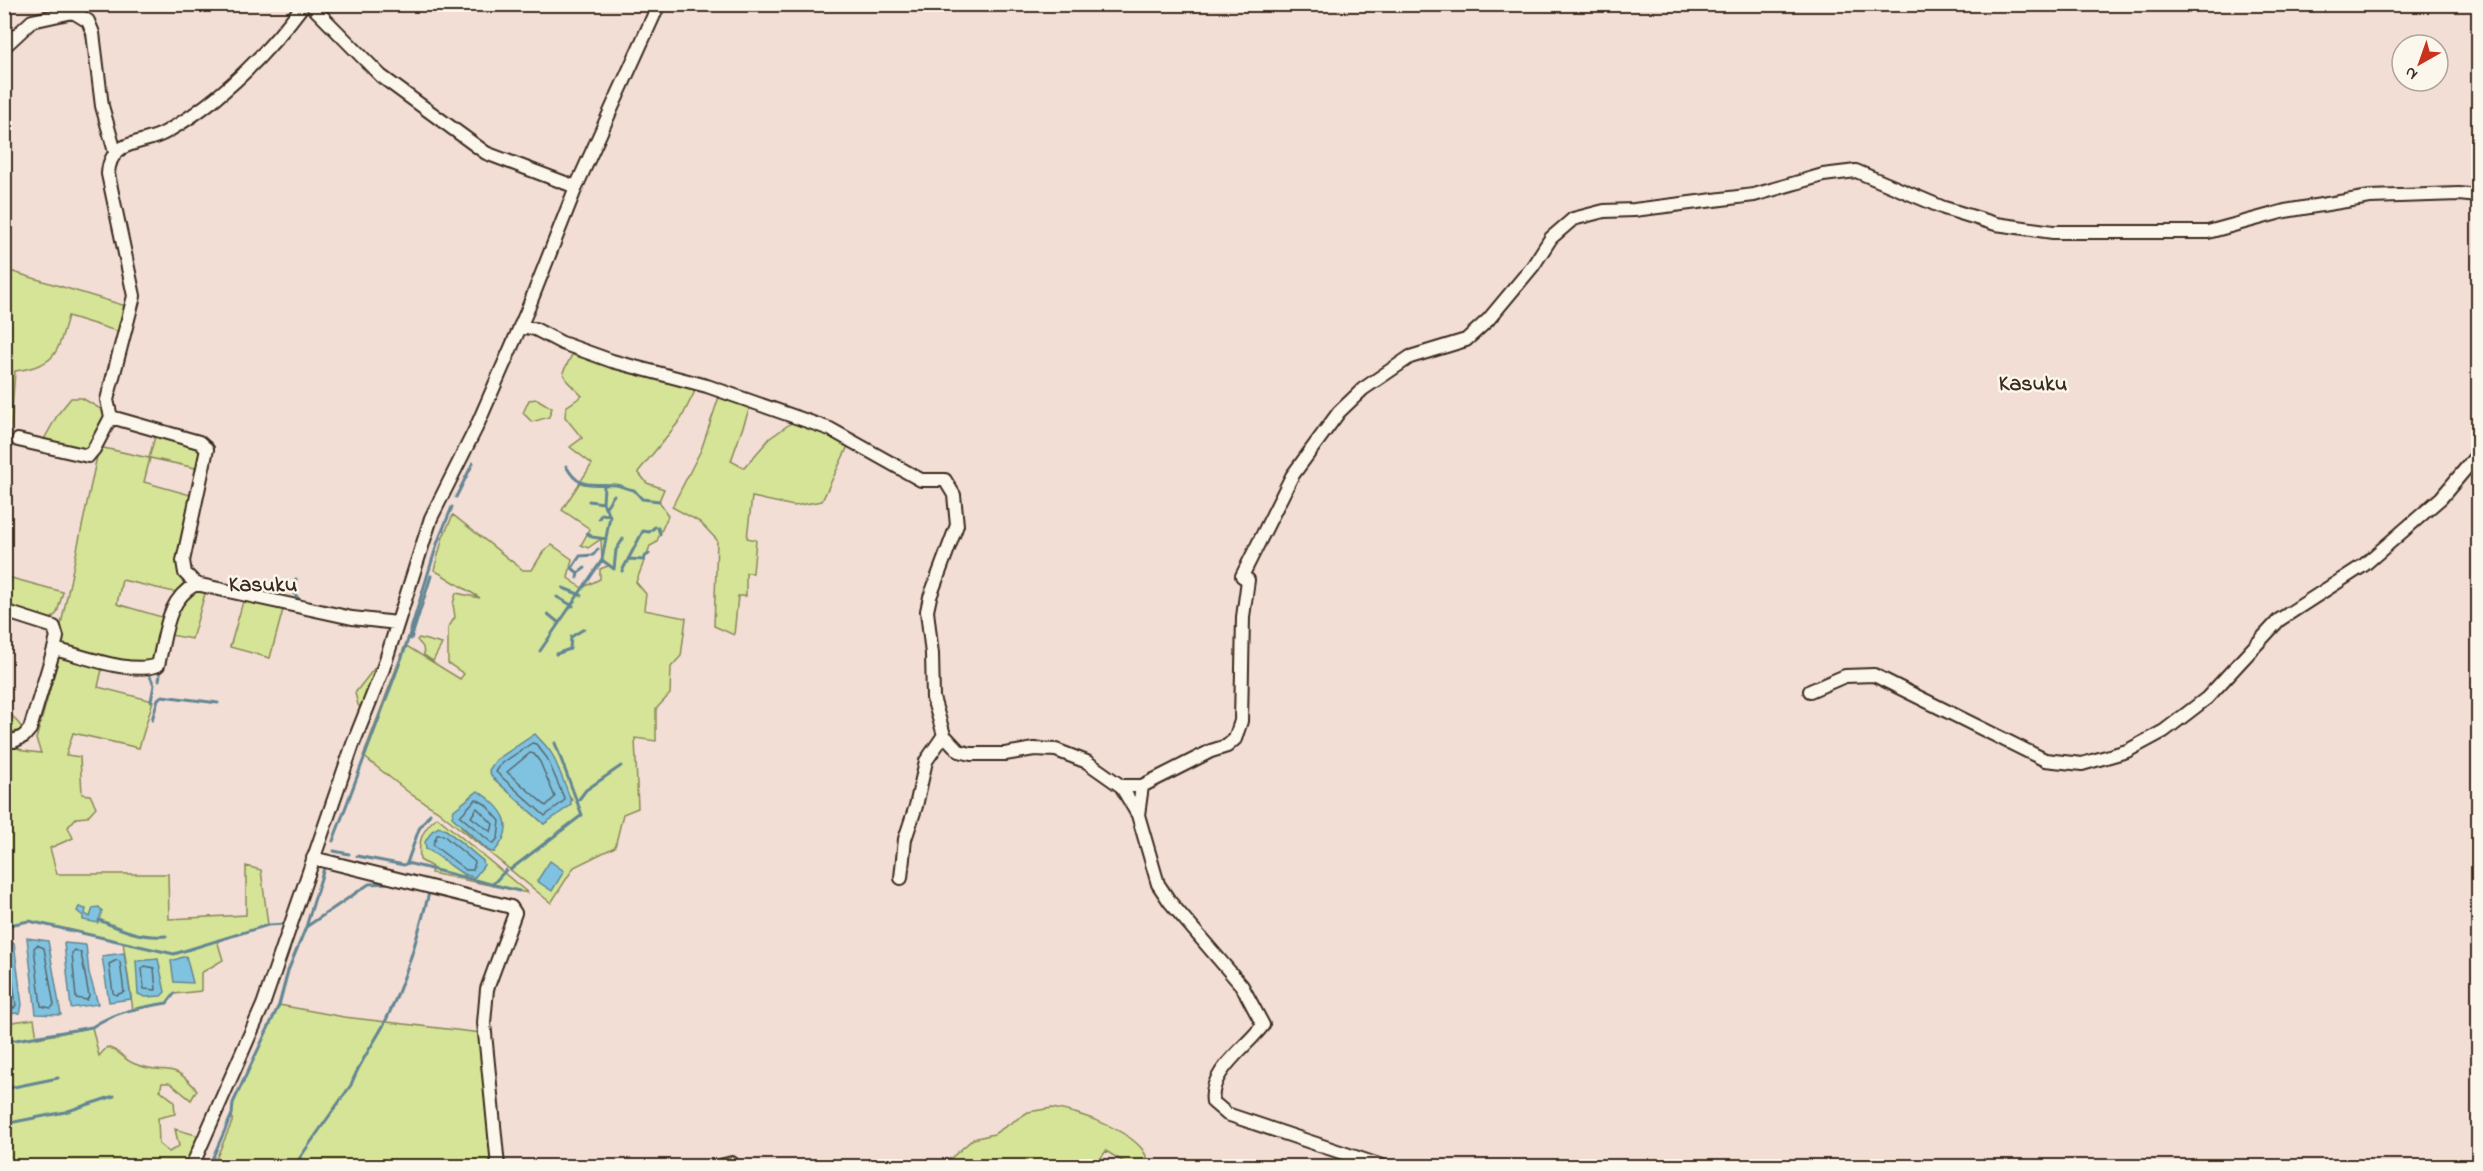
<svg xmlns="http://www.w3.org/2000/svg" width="2483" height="1171" font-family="'Indie Flower',sans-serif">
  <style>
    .green { fill: #d5e497; stroke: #88875a; stroke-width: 1.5; fill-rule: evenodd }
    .water { fill: #80c3e1; stroke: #648693; stroke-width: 1.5 }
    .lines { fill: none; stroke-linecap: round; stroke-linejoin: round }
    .shore { stroke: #57676c; stroke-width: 1.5 }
    .stream { stroke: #648693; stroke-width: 3 }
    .minor-casing { stroke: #3b2a1e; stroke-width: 16 }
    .minor { stroke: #fbf7ec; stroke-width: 12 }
    .labels { text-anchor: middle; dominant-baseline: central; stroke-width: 5; stroke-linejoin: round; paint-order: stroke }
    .quarter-label { font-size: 22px; font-weight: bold; fill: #3b2a1e; stroke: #fbf7ec }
  </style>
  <rect width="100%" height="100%" fill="#f3ded5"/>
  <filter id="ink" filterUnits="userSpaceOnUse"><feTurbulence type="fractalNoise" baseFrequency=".0167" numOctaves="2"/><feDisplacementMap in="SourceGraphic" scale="12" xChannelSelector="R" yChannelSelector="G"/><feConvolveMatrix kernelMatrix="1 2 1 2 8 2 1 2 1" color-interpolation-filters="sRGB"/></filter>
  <g filter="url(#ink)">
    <path class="green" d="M10,271L129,307L123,333L68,316C57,354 57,365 15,371L10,437L4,436V296H11Z
      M574,351L696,389L681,419L638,472L647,483L664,489L659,501L668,516L656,543L650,546L636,582L646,594L644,610L686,618L681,656L671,667L670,694L656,709V741L635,738L638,808L623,814L615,847L574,867L551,903L438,811L412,795L363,756L405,645L460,679L464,674L448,663V628L455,617L453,604L456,593L480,598L434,570L443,537L453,515L523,570H532L543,552L552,545L572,559L568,578L582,588L600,579V569L610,565L602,560L601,539L588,548L581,545L590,529L562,510L592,464L570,447L582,438L565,417L566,407L582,396L567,381L563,372ZM552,755L561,782L572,800L544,824L492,777ZM478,792L489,799L494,852L489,851L461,827L469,797Z
      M720,394L751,404L731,461L744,468L770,438L794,421L828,432L849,444L822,501L794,506L752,497L747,538L756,540L753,573H746V596H738L734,635L714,626L717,540L700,522L672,507L701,450Z
      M71,398H82L104,411L106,418L86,452L42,443L58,414Z
      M537,399L552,408L549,417L532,422L523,413L529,400Z
      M156,433L201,447L200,469L150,458L144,482L194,496L178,560L179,573L189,583L174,592L122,580L117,604L165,618L155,658L148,664L132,663L62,647L60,629L99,447L149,458Z
      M4,576L63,592L57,613L51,619L5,605Z
      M196,588L206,590L192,639L170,635L177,603Z
      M244,598L284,606L270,658L230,647Z
      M419,638L442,644L433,661L424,655L423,647L417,640Z
      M396,650L368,718L358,705L355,693L380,661Z
      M60,654L103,665L98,687L153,701L139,748L73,733L66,755L80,757L82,794L90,795L96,807L87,817L76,818L68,827L73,838L50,848L57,874H168L169,919L246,915V866L261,870L268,925L217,940L223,960L201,973V991L174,994L167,1003L133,1010L123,942L29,921L5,926V742L24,751L41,753L36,739Z
      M4,706L24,730L12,736L5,733Z
      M437,817L528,893L431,873L432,867L420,860C418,840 422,830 437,817ZM439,827L446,830L483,861L465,876L437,853L426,849Z
      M279,1005L344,1017L490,1034L502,1166H213L232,1122L233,1103Z
      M34,1019L37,1038L92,1027L99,1056L107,1047C123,1052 123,1060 135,1064C167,1077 170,1058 197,1090L191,1100L170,1083H162L160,1090L174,1101L175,1114L158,1118L159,1144L169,1152L179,1146L175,1129L210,1139L196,1166H5V1023Z
      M1052,1108C1078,1112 1125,1128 1142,1149C1146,1154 1148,1161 1150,1166H1130L1106,1151L1095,1166H942L973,1139L994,1134L1028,1112Z"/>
    <path class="water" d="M535,734C541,741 549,748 553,756C557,765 572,799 571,805L544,824L492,777L489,770L496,760Z
      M478,791C503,808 518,826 494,852L489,851L452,817L454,810Z
      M439,827L446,830L483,861L484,865L475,877C456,875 443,856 426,849L425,842L432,831Z
      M550,861L564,871L552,891L537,881Z
      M79,907L86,909L85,914L90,917L93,908L99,907L102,911L98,923L83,920V916L77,911Z
      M27,938L48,941L61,1015L36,1014Z
      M5,943H14L22,1005L20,1013L5,1014Z
      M64,943L86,945L89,973L98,1004L71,1008Z
      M124,953L131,999L109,1002L102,956Z
      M186,956L193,983L174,982L171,961Z
      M158,959L165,992L161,996L145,997L138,994L136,961Z"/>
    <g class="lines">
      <path class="shore" d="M532,743L536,744L547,758L565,800L545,816L496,772L501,764Z
        M530,753L534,754L540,762L555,797L546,806L507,772Z
        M476,799L485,804L500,821L498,838L493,844L460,816Z
        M477,808L493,824L491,832L471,817Z
        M437,835H443L475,862L473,870H466L433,845Z
        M37,945L44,948L54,1005L51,1008L41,1006L34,948Z
        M4,949L9,951L16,1005L14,1008H4
        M75,950L81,953L89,996L87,1000L76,998L72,953Z
        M117,960L120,962L124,992L116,995L113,993L109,964Z
        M145,966L154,968L156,990L144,989L142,969Z"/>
      <path class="stream" d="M566,466C580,492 593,482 616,485C622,486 626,489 634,490L642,499L659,501
        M456,497L473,463
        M589,501L603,503
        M605,508L614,495
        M599,518L602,514L610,516
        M658,528L660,534
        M587,533L592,537L606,539
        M629,559L644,560V557L649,554
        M602,560L614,569
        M614,569L616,550L623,539
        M622,571L643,531L649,532L655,527
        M578,573L572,568L580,556L593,555L598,549
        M577,578L578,573L585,568
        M296,579L294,593L301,602
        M563,588L581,595
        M557,597L573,606
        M548,614L559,623
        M411,639L431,576
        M540,651L602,560L610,516L603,503L604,486
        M556,654L570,649L571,637L584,629
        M146,673L149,674L154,685L151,701
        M159,680L161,669
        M152,720L158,699L162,696L218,703
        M38,721L52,676
        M577,802L586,790L621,766
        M333,841L405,649L438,541L452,507
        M334,851L349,854
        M357,856L404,865L407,863L519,891
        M407,863L419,829L430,814
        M511,869L582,815L555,743
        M493,884L506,870
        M99,920C122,930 141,938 166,936
        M4,926L29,921L174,954L268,925L286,924
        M306,927L325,865
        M4,1042L92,1027C114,1012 141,1007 167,1003L174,994
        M4,1089L58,1078
        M4,1124L65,1112L114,1096
        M209,1166L232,1114L233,1103L279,1005L288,971L306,927L369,884L390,883
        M294,1166L351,1085C359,1063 373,1045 384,1024C405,983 417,938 429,893"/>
      <g class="minor-casing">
        <path id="minor" d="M310,4L381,76L486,153L576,187
          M4,47L32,21L73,12L88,21L93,33L102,106L115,152
          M520,326L535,329L562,343L612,361L707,386L830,429L921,480H945L954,495L957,525L930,597L927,611L932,654L933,698L944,735L959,751L971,754H1005L1034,749L1056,750L1087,762L1121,786L1138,815L1158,884L1170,902L1242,986L1263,1025C1247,1047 1208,1072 1213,1102L1227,1114L1382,1166
          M111,417L107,400L134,296L108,174C110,138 142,146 166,132C221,101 266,55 304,4
          M18,440L88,456L94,449L111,417L199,442L207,449L183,561L185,573L196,584L352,618L397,623
          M4,611L54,627L57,637L54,649C84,656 130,675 158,665C166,634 166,600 196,584
          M1810,691L1845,676L1874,675L2045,760L2082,764L2127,751L2164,731L2207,698L2279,620L2364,565L2441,498L2478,454
          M4,736L14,741L24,736L30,729L54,649
          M1121,786H1142L1211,751L1227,746L1235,739L1241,721L1243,617L1248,580L1242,576L1292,476L1339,412L1363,389L1410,357L1466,340L1488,320L1533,266L1551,238L1573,219L1604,211L1634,210L1754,195L1823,175L1856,171L1944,208L1996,224L2053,232H2208L2285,211L2370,197L2459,194L2478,196
          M1138,815L1142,786
          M313,858L511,907L515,913L487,989L484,1023L498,1166
          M901,878L905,839L916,806L926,761L944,735
          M192,1166L263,1005L353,744L383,669L431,518L476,428L527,311L576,187L659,4
          M720,1166L732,1163"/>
      </g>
      <use href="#minor" class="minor"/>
    </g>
  </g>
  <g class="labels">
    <g class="quarter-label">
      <text x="2033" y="385">Kasuku</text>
      <text x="263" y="586">Kasuku</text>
    </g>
  </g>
  <rect width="2483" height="1171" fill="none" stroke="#fbf7ec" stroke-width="24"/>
  <rect x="12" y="12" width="2459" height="1147" fill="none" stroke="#3b2a1e" stroke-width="2" filter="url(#ink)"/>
  <g transform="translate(2420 63) rotate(220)"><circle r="28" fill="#fbf7ec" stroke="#aea59a" stroke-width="1.5"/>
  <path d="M0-4.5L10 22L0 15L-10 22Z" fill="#c8321e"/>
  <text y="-9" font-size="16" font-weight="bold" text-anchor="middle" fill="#3b2a1e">N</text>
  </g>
</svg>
